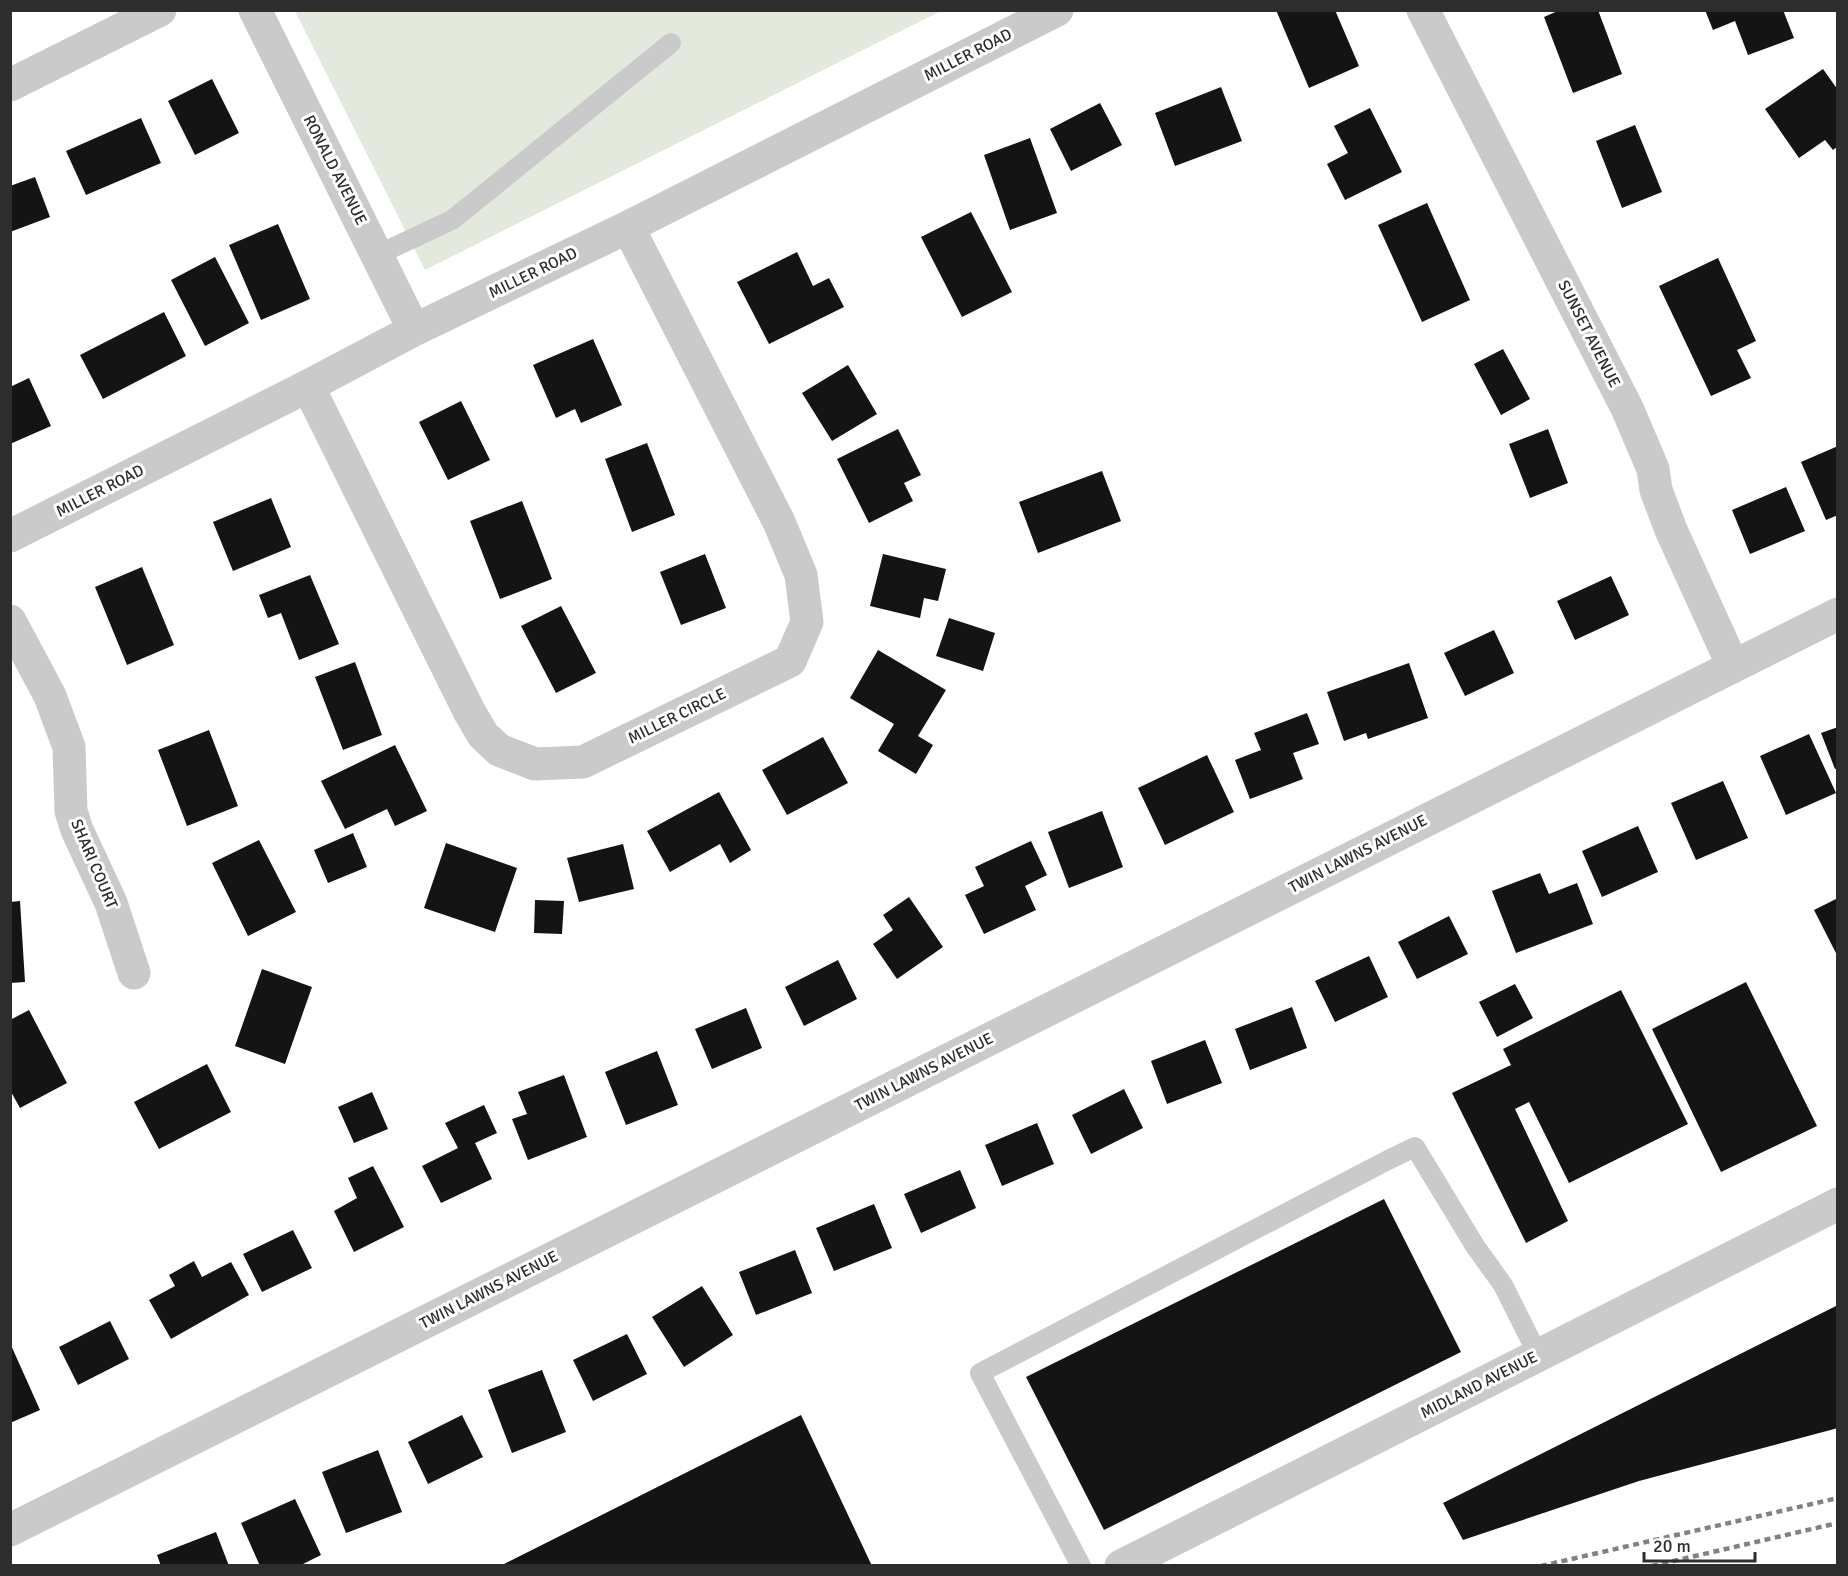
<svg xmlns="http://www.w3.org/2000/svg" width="1848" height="1576" font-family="Signika,sans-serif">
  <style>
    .green { fill: #e3e9dc }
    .building { fill: #141414 }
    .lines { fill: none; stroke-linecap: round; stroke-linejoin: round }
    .service { stroke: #cacaca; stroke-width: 20 }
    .minor { stroke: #cacaca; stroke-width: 33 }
    .rail { stroke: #828282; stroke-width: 4.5; stroke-dasharray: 6 4.5; stroke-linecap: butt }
    .labels { text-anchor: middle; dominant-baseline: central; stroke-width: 6; stroke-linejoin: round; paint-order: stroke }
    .street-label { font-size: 16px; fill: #2d2d2d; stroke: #fff }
  </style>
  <rect width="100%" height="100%" fill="#fff"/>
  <path class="green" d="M295,11H941L425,270Z"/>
  <path class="building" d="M1276,10H1335L1359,66L1309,88Z
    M1560,10H1598L1622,74L1573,93L1544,17Z
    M1705,10H1783L1794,38L1748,55L1735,21L1713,30Z
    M1823,69L1838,90V146L1833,150L1825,140L1799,158L1765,109Z
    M212,79L239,133L195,155L168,101Z
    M1221,87L1242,141L1175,166L1155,113Z
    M1100,103L1122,145L1071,171L1050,129Z
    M1370,108L1402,172L1345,200L1327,164L1348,153L1334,126Z
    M141,118L161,163L86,195L66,151Z
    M1635,125L1662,192L1622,208L1596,141Z
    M1030,138L1057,213L1010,230L984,155Z
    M35,177L50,217L10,232V186Z
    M1427,203L1470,300L1422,322L1378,225Z
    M971,212L1012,292L962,317L921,237Z
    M278,224L310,299L261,320L229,245Z
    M797,252L813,286L829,278L844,307L769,344L737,282Z
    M215,257L249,323L205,346L171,280Z
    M1718,258L1756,341L1737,350L1751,378L1711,396L1659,286Z
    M164,312L186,356L103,399L80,355Z
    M593,339L622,405L581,423L575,409L556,418L533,365Z
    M1503,349L1530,399L1501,415L1474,364Z
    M848,365L877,414L832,441L802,393Z
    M29,378L51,426L10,444V387Z
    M461,401L490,460L448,480L419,422Z
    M898,429L921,475L904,483L913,501L869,523L837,459Z
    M1548,429L1568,483L1530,498L1509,444Z
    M647,443L675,515L632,532L605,459Z
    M1838,446V515L1826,520L1801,462Z
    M1102,471L1121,521L1038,553L1019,502Z
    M1786,487L1805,531L1750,554L1732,510Z
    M271,498L291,547L233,571L213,522Z
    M522,501L552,579L500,599L470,521Z
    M705,554L726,608L681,625L660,572Z
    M883,554L946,569L938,601L924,598L920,618L870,606Z
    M142,567L174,645L127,665L95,587Z
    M310,575L339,644L299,660L281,613L268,618L259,595Z
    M1611,576L1629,615L1575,640L1557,601Z
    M561,606L596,673L556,693L521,626Z
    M949,618L995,633L983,671L936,656Z
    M1494,630L1514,673L1465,696L1444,653Z
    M878,650L946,690L918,736L933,745L916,774L878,751L894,724L850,698Z
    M355,662L382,735L343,750L315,677Z
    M1409,663L1428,718L1368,739L1366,733L1344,741L1327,692Z
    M1307,713L1319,744L1293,753L1303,779L1250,799L1235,760L1261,750L1254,733Z
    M1838,727V768L1835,769L1821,733Z
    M209,730L238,806L187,826L158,750Z
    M1809,734L1836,793L1786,815L1760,756Z
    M823,737L848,783L787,815L762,770Z
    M395,745L427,811L395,826L387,809L345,829L321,781Z
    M1207,755L1234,812L1165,845L1138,788Z
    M1723,781L1748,838L1696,860L1671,803Z
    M719,792L751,850L730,863L720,844L670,872L647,831Z
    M1102,811L1123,867L1069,888L1048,832Z
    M1638,826L1658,872L1602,897L1582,851Z
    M353,833L367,867L328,883L314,850Z
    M259,840L296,912L248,936L212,863Z
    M1031,841L1047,875L1025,886L1036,910L984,934L965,895L984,886L975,867Z
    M446,843L517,868L495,932L424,908Z
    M623,844L634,889L579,902L567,858Z
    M1540,873L1549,894L1577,883L1593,924L1516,953L1492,891Z
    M909,897L943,947L897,979L873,944L893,930L883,915Z
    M1838,898V957L1814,910Z
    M535,900L564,901L562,934L534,933Z
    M20,901L25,982L10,983V902Z
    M1449,916L1468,954L1417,979L1398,942Z
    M1369,956L1388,997L1335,1022L1315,981Z
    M838,960L857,999L804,1026L785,987Z
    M262,969L312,987L285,1064L235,1046Z
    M1746,982L1817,1126L1721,1172L1652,1029Z
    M1515,984L1533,1018L1497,1037L1479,1002Z
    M1621,990L1688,1124L1569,1183L1529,1102L1515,1109L1568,1221L1526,1243L1452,1093L1511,1065L1503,1049Z
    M1292,1007L1307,1048L1250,1070L1235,1029Z
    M746,1008L762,1048L712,1069L695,1029Z
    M29,1010L67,1083L20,1108L10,1090V1020Z
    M1205,1040L1222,1083L1167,1104L1151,1061Z
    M657,1051L678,1105L626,1125L605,1072Z
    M207,1064L231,1112L159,1149L134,1102Z
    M564,1075L587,1137L528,1160L512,1119L527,1114L518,1092Z
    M1124,1089L1143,1128L1091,1154L1072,1115Z
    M372,1092L388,1129L354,1143L338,1107Z
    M484,1105L497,1133L475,1143L492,1179L441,1203L422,1166L458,1148L445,1123Z
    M1037,1123L1054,1164L1002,1186L985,1145Z
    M373,1166L404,1227L354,1252L334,1211L357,1198L348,1178Z
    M960,1170L976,1208L921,1233L904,1194Z
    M1384,1199L1461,1352L1104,1530L1026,1377Z
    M874,1204L892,1248L834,1271L816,1228Z
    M293,1230L312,1268L262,1292L243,1254Z
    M795,1250L812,1293L756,1315L739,1272Z
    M194,1261L202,1277L231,1262L249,1295L171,1339L149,1300L175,1286L169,1275Z
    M702,1286L733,1335L684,1367L652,1317Z
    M1838,1305V1428L1639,1481L1463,1540L1443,1503Z
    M110,1321L129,1359L78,1385L59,1347Z
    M627,1334L647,1374L593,1401L573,1360Z
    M10,1343L40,1410L10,1423Z
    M542,1370L566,1432L512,1453L488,1390Z
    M462,1415L483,1457L428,1484L408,1442Z
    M801,1415L872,1566H500Z
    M378,1450L402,1512L346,1533L322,1472Z
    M295,1499L321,1555L299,1566H260L241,1523Z
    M216,1532L229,1566H161L157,1555Z"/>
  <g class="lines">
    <path class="service" d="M377,255L452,220L671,43
      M1081,1566L980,1373L1388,1160L1415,1147L1475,1246L1503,1285L1538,1355"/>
    <path class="minor" d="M255,10L414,330
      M1423,10L1627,408L1653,469L1656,490L1671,530L1733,666
      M10,85L160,10
      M308,386L469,711L483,735L499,750L535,764L583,762L790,661L807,622L801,575L779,522L628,227
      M10,536L308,386L414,330L628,227L1057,10
      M10,621L50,696L69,747L71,811L77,830L111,903L134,973
      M10,1530L1838,614
      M1121,1566L1838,1204"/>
    <path class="rail" d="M1541,1566L1838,1498
      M1652,1566L1838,1523"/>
  </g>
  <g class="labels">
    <g class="street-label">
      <text transform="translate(968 55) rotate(-27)">MILLER ROAD</text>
      <text transform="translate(335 170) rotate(63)">RONALD AVENUE</text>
      <text transform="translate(533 273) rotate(-26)">MILLER ROAD</text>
      <text transform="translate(1589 334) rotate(63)">SUNSET AVENUE</text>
      <text transform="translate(100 491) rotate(-27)">MILLER ROAD</text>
      <text transform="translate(677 716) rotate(-26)">MILLER CIRCLE</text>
      <text transform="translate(1358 854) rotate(-27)">TWIN LAWNS AVENUE</text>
      <text transform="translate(94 864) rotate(67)">SHARI COURT</text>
      <text transform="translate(924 1072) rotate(-27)">TWIN LAWNS AVENUE</text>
      <text transform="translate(489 1290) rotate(-27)">TWIN LAWNS AVENUE</text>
      <text transform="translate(1479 1385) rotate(-27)">MIDLAND AVENUE</text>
    </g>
  </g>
  <rect width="1848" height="1576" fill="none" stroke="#2d2d2d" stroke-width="24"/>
  <path d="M1644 1552v9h111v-9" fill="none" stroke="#2d2d2d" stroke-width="3"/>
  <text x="1653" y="1552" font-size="18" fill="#2d2d2d" stroke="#ffffff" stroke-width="4.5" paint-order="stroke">20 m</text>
</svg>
